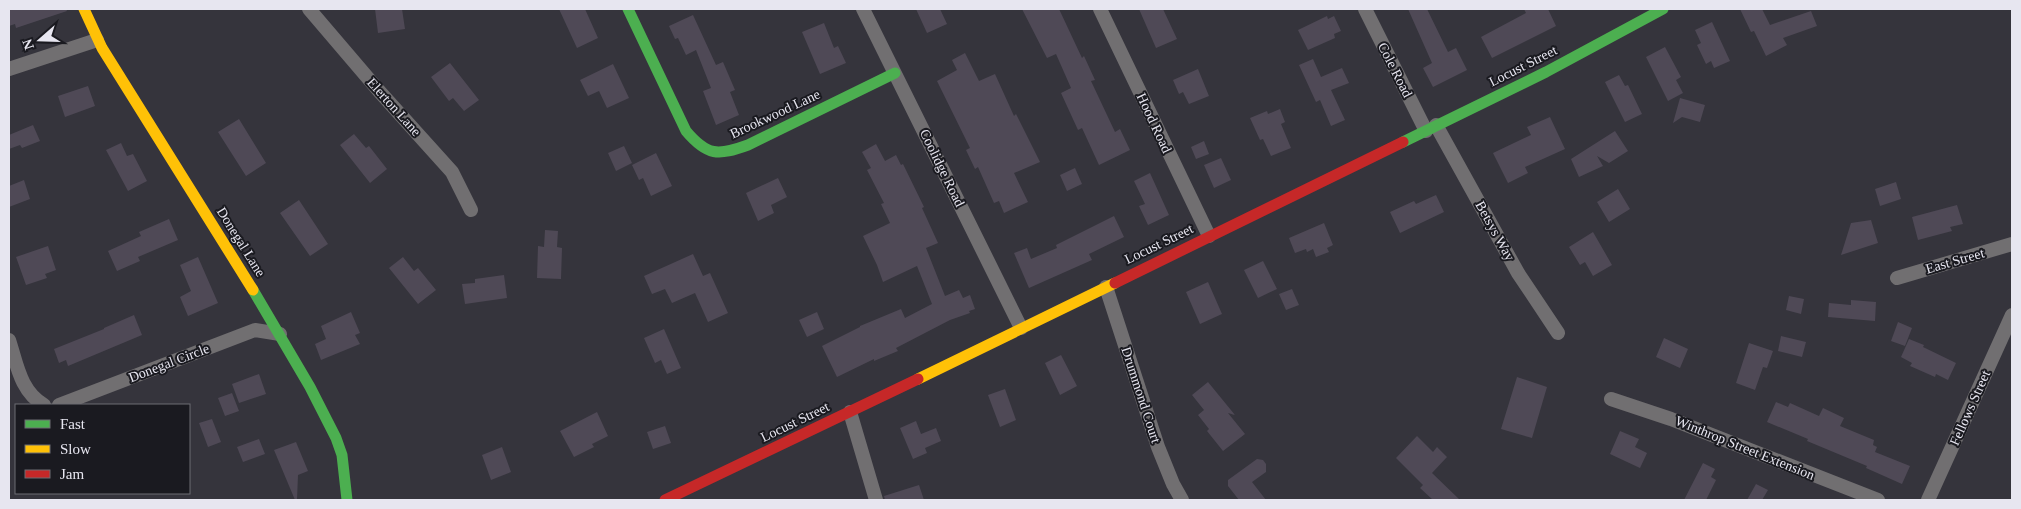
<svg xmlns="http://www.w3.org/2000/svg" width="2021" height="509" font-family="Georgia,serif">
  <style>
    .building { fill: #4f4956 }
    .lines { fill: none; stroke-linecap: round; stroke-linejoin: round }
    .street { stroke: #716f71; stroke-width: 14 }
    .fast { stroke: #4caf50; stroke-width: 11 }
    .slow { stroke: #ffc107; stroke-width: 11 }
    .jam { stroke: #c62828; stroke-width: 11 }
    .labels { text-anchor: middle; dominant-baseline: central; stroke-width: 4; stroke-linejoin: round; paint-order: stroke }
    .street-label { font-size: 14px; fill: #e7e6f0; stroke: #1a1a20 }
  </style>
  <rect width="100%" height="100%" fill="#35343c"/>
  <path class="building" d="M9,9H66L67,11L16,28L15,24L9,26Z
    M375,9H402L405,29L378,33Z
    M559,9H585L598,38L577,48Z
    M916,9H940L947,24L927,33Z
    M1022,9H1059L1082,58L1084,56L1095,80L1091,81L1115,132L1120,129L1130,150L1099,165L1082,128L1078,130L1061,93L1071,88L1056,54L1047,58Z
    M1139,9H1163L1177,39L1156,48Z
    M1408,9H1427L1448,52L1456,48L1467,70L1433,87L1423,68L1432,63Z
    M1524,9H1548L1556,26L1492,58L1481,37L1526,13Z
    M1740,9H1762L1770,25L1811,11L1817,26L1783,38L1787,45L1766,56L1754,31L1751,32Z
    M693,15L716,65L723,62L735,90L730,92L739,115L716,125L703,91L711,88L696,50L686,55L678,38L675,39L669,26Z
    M1327,16L1328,19L1334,16L1341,31L1334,34L1335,38L1308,50L1298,30Z
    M1712,22L1730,61L1714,68L1711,61L1706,64L1697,45L1701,43L1695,30Z
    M824,23L834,48L838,46L846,63L820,74L802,32Z
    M1665,47L1681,77L1676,80L1683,93L1668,101L1646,57Z
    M965,53L979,81L995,74L1014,116L1016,114L1040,162L1014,173L1028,202L1004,213L999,201L994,203L978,167L975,169L966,150L970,148L937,81L957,70L952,60Z
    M1313,59L1321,77L1342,68L1349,83L1331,90L1345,120L1331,126L1320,100L1316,102L1299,65Z
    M450,63L479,100L464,111L453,98L449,101L431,77Z
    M613,64L629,98L607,108L599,91L588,96L580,80Z
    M1198,69L1209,96L1189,104L1183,92L1179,94L1173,80Z
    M1619,75L1625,86L1628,85L1642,114L1625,122L1605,82Z
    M88,86L95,106L65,117L58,96Z
    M1680,98L1705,105L1700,122L1682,117L1673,123Z
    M1280,109L1285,122L1281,124L1291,148L1271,156L1263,139L1260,140L1250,118L1267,111L1268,114Z
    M1550,117L1565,149L1525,167L1528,173L1508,183L1493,153L1531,135L1527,127Z
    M239,119L266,163L246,176L218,132Z
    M33,125L40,141L22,148L20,145L9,149V135Z
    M1615,131L1628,151L1609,163L1597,156L1603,166L1579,177L1571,159Z
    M354,134L366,148L369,146L387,169L370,183L340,145Z
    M1204,141L1209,154L1196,159L1191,147Z
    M121,143L127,156L133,154L147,181L128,191L106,150Z
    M876,144L885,161L896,155L901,165L903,164L924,207L922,208L938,243L926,248L945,296L959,290L963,298L970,295L975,309L969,311L970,313L950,320L896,348L898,351L874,361V359L837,377L822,346L860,327V326L901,309L905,318L932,304L917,266L883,282L877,265L863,236L890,223L881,204L884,203L867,170L871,168L862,152Z
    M624,146L632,163L616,171L608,153Z
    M656,153L672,186L651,196L643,178L639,180L632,165Z
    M1221,158L1231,180L1214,188L1204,165Z
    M1075,168L1082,184L1067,191L1060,175Z
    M1150,173L1169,215L1148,225L1139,206L1145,204L1134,181Z
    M778,178L787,197L771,205L774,213L758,221L746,193Z
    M24,180L30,199L9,207V186Z
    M1896,182L1901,199L1880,206L1875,189Z
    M1618,189L1630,209L1609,222L1597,202Z
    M1436,195L1444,212L1400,233L1390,212L1414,201L1416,204Z
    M299,200L328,244L310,256L280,213Z
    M1957,205L1963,224L1950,227L1952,231L1918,240L1912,217Z
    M1114,216L1124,237L1089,254L1092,260L1029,288L1014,253L1027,248L1031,259L1057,248L1056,245Z
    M169,219L178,240L138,257L140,261L117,271L108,251L141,236L139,232Z
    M1871,220L1878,243L1841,255L1851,223Z
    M1324,223L1333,245L1327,248L1329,252L1316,257L1313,249L1307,252L1306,249L1295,253L1289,238Z
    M545,230L558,231L557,247L562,248L561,279L537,278L538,246L544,247Z
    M1593,232L1612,265L1593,276L1585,262L1580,265L1569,247Z
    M48,246L56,270L45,274L47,278L26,285L16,257Z
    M693,254L703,276L710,273L728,313L708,322L695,293L672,303L665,289L652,294L644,276Z
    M198,257L218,303L188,316L180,297L191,291L180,265Z
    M403,257L414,271L418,268L436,290L418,304L389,268Z
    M1263,261L1277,289L1258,298L1244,270Z
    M504,275L507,298L465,304L462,284L475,283V279Z
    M1208,282L1222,314L1200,324L1186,292Z
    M1292,289L1299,305L1286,310L1279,294Z
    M1789,296L1804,299L1801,314L1786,310Z
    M1851,300L1876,302L1875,321L1828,317L1829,303L1851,305Z
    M351,312L360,333L355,335L360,344L321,360L315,344L326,339L321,326Z
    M817,312L824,329L807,337L799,320Z
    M134,315L142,335L68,366L66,360L59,363L54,349L104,329V328Z
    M1898,322L1912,328L1905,346L1891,341Z
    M664,329L681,368L667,374L661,360L655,363L644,338Z
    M1781,336L1806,342L1802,357L1778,351Z
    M1664,338L1688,349L1680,368L1656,357Z
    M1909,339L1924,345L1923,347L1956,363L1948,380L1936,374L1935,377L1910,366L1912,363L1901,357Z
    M1749,343L1773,351L1767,368L1763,367L1755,390L1736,383Z
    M1061,355L1077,386L1060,395L1045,363Z
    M259,374L266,394L239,403L232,384Z
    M1517,377L1547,387L1532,438L1501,429Z
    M1208,382L1235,415L1228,413L1245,434L1223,451L1207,431L1209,429L1198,415L1204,410L1192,395Z
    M1005,389L1016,420L1000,427L988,395Z
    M232,393L239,411L225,416L218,398Z
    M1776,402L1788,407L1790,403L1819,416L1823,408L1844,418L1840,426L1874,440L1873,445L1877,447L1875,452L1910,466L1902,484L1866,468L1867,466L1807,441L1808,439L1767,422Z
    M597,412L608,436L592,444L594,447L574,457L560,431Z
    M212,419L221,442L208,447L199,423Z
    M916,421L921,434L936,428L941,441L925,448L927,453L913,459L900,428Z
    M665,426L671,443L653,449L647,432Z
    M1620,431L1639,439L1635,447L1647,453L1640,468L1610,454Z
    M1417,436L1433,452L1437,447L1447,457L1432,473L1460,500H1433L1420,488L1423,485L1396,458Z
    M259,439L265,454L243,462L237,447Z
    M296,442L308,471L298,475L297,500H295L274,450Z
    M502,447L511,472L491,480L482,455Z
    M1257,459L1263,460L1266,464V472L1252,482L1266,500H1239L1228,486V480Z
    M1703,463L1715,469L1711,477L1716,480L1706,500H1684Z
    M1756,484L1768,490L1762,500H1747Z
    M919,485L924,500H885L884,496Z"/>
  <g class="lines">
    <path class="street" d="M309,9L379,91L452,172L471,210
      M863,9L1021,328
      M1100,9L1209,236
      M1365,9L1426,131
      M9,69L97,40
      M1436,125L1518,273L1558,333
      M1897,278L2012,244
      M1106,287L1158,447L1173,484L1182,500
      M9,340C17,364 20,391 44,405
      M1611,399L1671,419L1878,500
      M59,405L255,330L280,334
      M850,412L876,500
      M1928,500L2012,315"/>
    <path class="fast" d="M628,9L686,131C707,156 718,156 748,145L895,73
      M1403,142L1546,72L1663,9
      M253,290L310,387L336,438L342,455L347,500"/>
    <path class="slow" d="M84,9L102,48L253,290
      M918,379L1115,283"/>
    <path class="jam" d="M1115,283L1403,142
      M665,500L918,379"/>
  </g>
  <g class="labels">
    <g class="street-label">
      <text transform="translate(1523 66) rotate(-27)">Locust Street</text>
      <text transform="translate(1395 70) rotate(63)">Cole Road</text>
      <text transform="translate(394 107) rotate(48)">Elerton Lane</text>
      <text transform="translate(775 114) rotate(-25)">Brookwood Lane</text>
      <text transform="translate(1154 123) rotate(65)">Hood Road</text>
      <text transform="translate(942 168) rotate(64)">Coolidge Road</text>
      <text transform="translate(1495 231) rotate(61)">Betsys Way</text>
      <text transform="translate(241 242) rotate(58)">Donegal Lane</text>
      <text transform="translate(1159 244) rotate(-26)">Locust Street</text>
      <text transform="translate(1955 261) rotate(-16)">East Street</text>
      <text transform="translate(169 363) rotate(-21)">Donegal Circle</text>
      <text transform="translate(1141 395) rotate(72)">Drummond Court</text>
      <text transform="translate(1970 408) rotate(-66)">Fellows Street</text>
      <text transform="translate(795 422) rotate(-26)">Locust Street</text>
      <text transform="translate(1745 448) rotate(22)">Winthrop Street Extension</text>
    </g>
  </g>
  <rect width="2021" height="509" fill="none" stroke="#e7e6f0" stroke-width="20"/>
  <rect x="15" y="404" width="175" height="90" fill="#1a1a20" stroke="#6c6c73"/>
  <rect x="25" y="420" width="25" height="8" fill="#4caf50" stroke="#6c6c73"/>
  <text x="60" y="429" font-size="15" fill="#e7e6f0">Fast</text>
  <rect x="25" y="445" width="25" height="8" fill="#ffc107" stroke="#6c6c73"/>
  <text x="60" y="454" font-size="15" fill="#e7e6f0">Slow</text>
  <rect x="25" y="470" width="25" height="8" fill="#c62828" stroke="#6c6c73"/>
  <text x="60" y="479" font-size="15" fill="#e7e6f0">Jam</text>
  <g transform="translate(40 40) rotate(250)" stroke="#1a1a20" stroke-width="4" paint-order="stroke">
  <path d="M0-4L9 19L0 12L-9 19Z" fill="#e7e6f0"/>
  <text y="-8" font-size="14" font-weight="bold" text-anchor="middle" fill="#e7e6f0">N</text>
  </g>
</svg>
